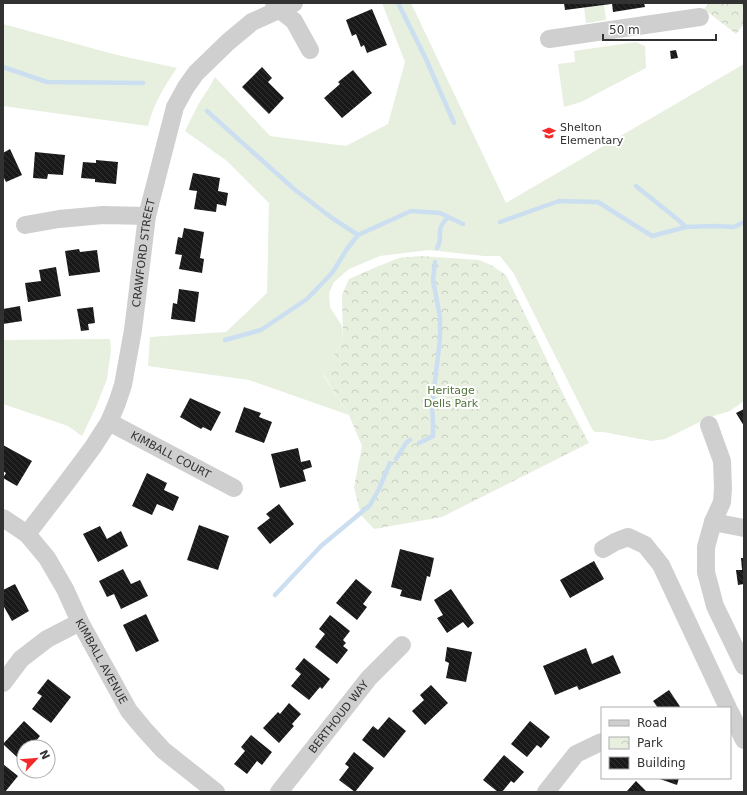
<svg xmlns="http://www.w3.org/2000/svg" width="747" height="795" font-family="'DejaVu Sans',sans-serif">
  <style>
    .green { fill: #e7efdf }
    .park { fill: url(#park-crowns) }
    .lines { fill: none; stroke-linecap: round; stroke-linejoin: round }
    .stream { stroke: #cbdff0; stroke-width: 4.5 }
    .building { fill: url(#building-back-hatch) }
    .minor { stroke: #cfcfcf; stroke-width: 18 }
    .labels { text-anchor: middle; dominant-baseline: central; stroke-width: 4; stroke-linejoin: round; paint-order: stroke }
    .poi-label { font-size: 11px; fill: #323232; stroke: #fff; text-anchor: start }
    .street-label { font-size: 11px; fill: #323232; stroke: #fff }
    .park-label { font-size: 11px; fill: #51733a; stroke: #fff }
  </style>
  <defs>
    <pattern id="park-crowns" width="20" height="18" patternUnits="userSpaceOnUse"><rect width="20" height="18" fill="#e7efdf"/><path d="M2 6a3 3 0 1 1 6 0M12 15a3 3 0 1 1 6 0" fill="none" stroke="#c7cdc0"/></pattern>
    <pattern id="building-back-hatch" width="6" height="6" patternUnits="userSpaceOnUse"><rect width="6" height="6" fill="#191919"/><path d="M-1 5l2 2M0 0l6 6M5-1l2 2" fill="none" stroke="#323232"/></pattern>
  </defs>
  <rect width="100%" height="100%" fill="#fff"/>
  <path class="green" d="M382,3H411L506,203L744,64V401L730,411L710,417L665,439L651,441L603,432H595L592,429L514,274L500,256H484L429,250L380,256L349,269L334,282L329,293L330,307L342,326L343,340L323,375L349,415L249,380L148,366L150,337L226,332L267,293L269,203L227,161L185,131L199,103L209,88L215,77L270,136L346,146L388,124L405,62Z
    M604,5L606,20L586,23L584,7Z
    M3,24L117,55L177,68C165,85 153,105 148,126L3,106Z
    M636,42L645,46L646,68L581,102L564,107L558,64L575,62L574,51Z
    M110,339L111,350L107,379L96,407L82,436L68,426L3,404V340Z"/>
  <path class="park" d="M709,3H744V24L736,34L704,9Z
    M420,256L479,260L491,265L506,275L534,333L566,400L589,443L442,517L374,529L361,515L354,487L362,446L349,415L323,374L343,340L342,295L349,279L374,268L399,258Z"/>
  <g class="lines">
    <path class="stream" d="M398,3L425,57L454,123
      M3,67L47,82L143,83
      M207,111L294,189L332,218L358,235
      M636,186L677,219L686,227
      M500,222L559,201L598,202L652,236L686,227L714,226L734,227L744,222
      M437,248C442,239 439,240 440,232C440,226 444,221 448,217
      M225,340L261,330L307,299L332,273L347,249L358,235L411,211L440,213L463,224
      M419,443L433,436V423L432,406L440,339V317L433,280L435,262
      M396,459L406,443L410,440
      M275,595L321,546L357,516L370,505L379,489L390,463"/>
  </g>
  <path class="building" d="M564,3H611V4L565,10Z
    M612,3H644L645,7L613,12Z
    M372,9L387,45L367,53L364,45L361,47L356,34L352,36L346,20Z
    M676,50L678,58L671,59L670,51Z
    M262,67L272,78L268,82L284,98L269,114L242,87Z
    M353,70L372,93L342,118L324,98L340,84L338,82Z
    M10,149L22,175L6,182L3,176V153Z
    M35,152L65,155L63,175L48,174L47,179L33,178Z
    M96,160L118,162L116,184L95,182V179L81,178L83,162L96,163Z
    M193,173L220,178L218,191L228,193L226,206L217,204L216,212L194,209L197,191L189,190Z
    M184,228L204,232L200,258L204,259L202,273L179,269L182,255L175,254L178,237L182,238Z
    M79,249L80,252L97,250L100,272L69,276L65,251Z
    M56,267L61,296L28,302L25,283L41,281L39,270Z
    M179,289L199,292L195,322L171,319L173,303L177,304Z
    M20,306L22,321L3,324V309Z
    M93,307L95,323L88,324L89,330L81,331L77,309Z
    M190,398L221,412L211,431L203,427L201,429L180,417Z
    M244,407L261,413L259,417L272,422L264,443L235,432Z
    M744,409V426L736,413Z
    M3,445L32,461L17,486L3,478L6,473L3,471Z
    M298,448L301,462L310,460L312,467L303,470L306,481L280,488L271,454Z
    M147,473L167,483L164,490L179,497L173,511L157,504L152,515L132,506Z
    M279,504L294,524L270,544L257,528L270,518L266,514Z
    M199,525L229,536L218,570L187,560Z
    M100,526L107,539L121,531L128,546L98,562L83,534Z
    M400,549L434,558L430,577L427,576L421,601L400,596L402,590L391,587Z
    M741,558H744V584L738,585L736,570H742Z
    M594,561L604,579L570,598L560,580Z
    M123,569L131,584L140,580L148,596L121,609L114,594L107,597L99,581Z
    M356,579L372,592L363,604L367,607L357,620L336,603Z
    M15,584L29,611L12,621L3,605V590Z
    M451,589L474,623L468,628L463,622L447,633L437,618L443,615L434,600Z
    M146,614L159,641L136,652L123,625Z
    M330,615L350,631L343,640L346,643L343,646L348,650L337,664L315,647L325,634L319,629Z
    M447,647L472,652L466,682L446,678L449,663L445,661Z
    M586,648L592,664L613,655L621,673L579,690L577,686L555,695L543,666Z
    M304,658L330,679L322,689L320,687L309,700L291,686L301,674L295,669Z
    M48,679L71,697L51,723L32,709L42,696L37,693Z
    M431,685L448,703L425,725L412,711L424,700L420,695Z
    M669,690L681,708H658L653,701Z
    M289,703L301,714L292,724L294,726L279,743L263,728L278,712L280,714Z
    M389,717L406,731L384,758L362,740L373,726L378,730Z
    M24,721L40,736L31,747H24V754L19,759L3,744Z
    M530,721L550,737L541,748L537,745L527,757L511,744Z
    M251,735L272,752L262,765L257,761L247,774L234,764L245,751L241,747Z
    M354,752L374,768L355,792L339,780L349,767L345,764Z
    M504,755L524,772L514,783L511,781L502,792H498L483,780Z
    M3,764L18,776L5,792L3,791Z
    M657,778H679L677,785Z
    M636,781L647,792H628L627,791Z"/>
  <g class="lines">
    <g class="minor">
      <path d="M274,3L280,10L294,21L310,50"/>
      <path d="M549,39L700,17"/>
      <path d="M25,225L59,219L103,215L147,216"/>
      <path id="s1" d="M109,422L234,488"/>
      <path d="M709,425L722,461L723,488L722,502L713,522L706,547V572L715,606L744,666"/>
      <path id="s2" d="M3,518L27,534L47,558L65,589L80,622L129,711L144,729L163,750L216,792"/>
      <path d="M713,522L744,528"/>
      <path id="s3" d="M27,534L67,482L93,447L109,422L117,403L123,385L133,330L147,216L175,107L186,87L196,73L228,42L252,22L294,3"/>
      <path d="M603,549L615,542L628,537L645,545L661,565L728,708"/>
      <path d="M3,683L21,659L47,639L80,622"/>
      <path d="M730,712L744,740"/>
      <path id="s4" d="M279,792L369,678L402,645"/>
      <path d="M546,792L576,754L599,743L602,742"/>
    </g>
  </g>
  <defs>
    <g id="school-bare" transform="scale(1.08)"><path d="M0-5L7-2L0 1L-7-2ZM-4 1L0 2.5L4 1V4Q0 6-4 4Z" fill="#f5282a" stroke="#fff" stroke-width="2.5" paint-order="stroke"/></g>
  </defs>
  <g fill-rule="evenodd">
    <use href="#school-bare" x="549" y="133"/>
  </g>
  <g class="labels">
    <g class="poi-label">
      <text x="560" y="127">Shelton<tspan x="560" dy="13">Elementary</tspan></text>
    </g>
    <g class="street-label">
      <text stroke="none"><textPath href="#s3" startOffset="312">CRAWFORD STREET</textPath></text>
      <text stroke="none"><textPath href="#s1" startOffset="70">KIMBALL COURT</textPath></text>
      <text stroke="none"><textPath href="#s2" startOffset="177">KIMBALL AVENUE</textPath></text>
      <text stroke="none"><textPath href="#s4" startOffset="96">BERTHOUD WAY</textPath></text>
    </g>
    <g class="park-label">
      <text x="451" y="390">Heritage<tspan x="451" dy="13">Dells Park</tspan></text>
    </g>
  </g>
  <rect width="747" height="795" fill="none" stroke="#323232" stroke-width="8"/>
  <rect x="601" y="707" width="130" height="72" fill="#ffffff" stroke="#adadad"/>
  <rect x="609" y="720" width="20" height="6" fill="#cfcfcf" stroke="#adadad"/>
  <text x="637" y="727" font-size="12" fill="#323232">Road</text>
  <rect x="609" y="737" width="20" height="12" fill="url(#park-crowns)" stroke="#adadad"/>
  <text x="637" y="747" font-size="12" fill="#323232">Park</text>
  <rect x="609" y="757" width="20" height="12" fill="url(#building-back-hatch)" stroke="#adadad"/>
  <text x="637" y="767" font-size="12" fill="#323232">Building</text>
  <g transform="translate(36 759) rotate(64)"><circle r="19" fill="#ffffff" stroke="#adadad"/>
  <path d="M0-3L7 15L0 10L-7 15Z" fill="#f5282a"/>
  <text y="-6" font-size="11" font-weight="bold" text-anchor="middle" fill="#323232">N</text>
  </g>
  <path d="M603 34v6h113v-6" fill="none" stroke="#323232" stroke-width="2"/>
  <text x="609" y="34" font-size="12" fill="#323232" stroke="#ffffff" stroke-width="3" paint-order="stroke">50 m</text>
</svg>
